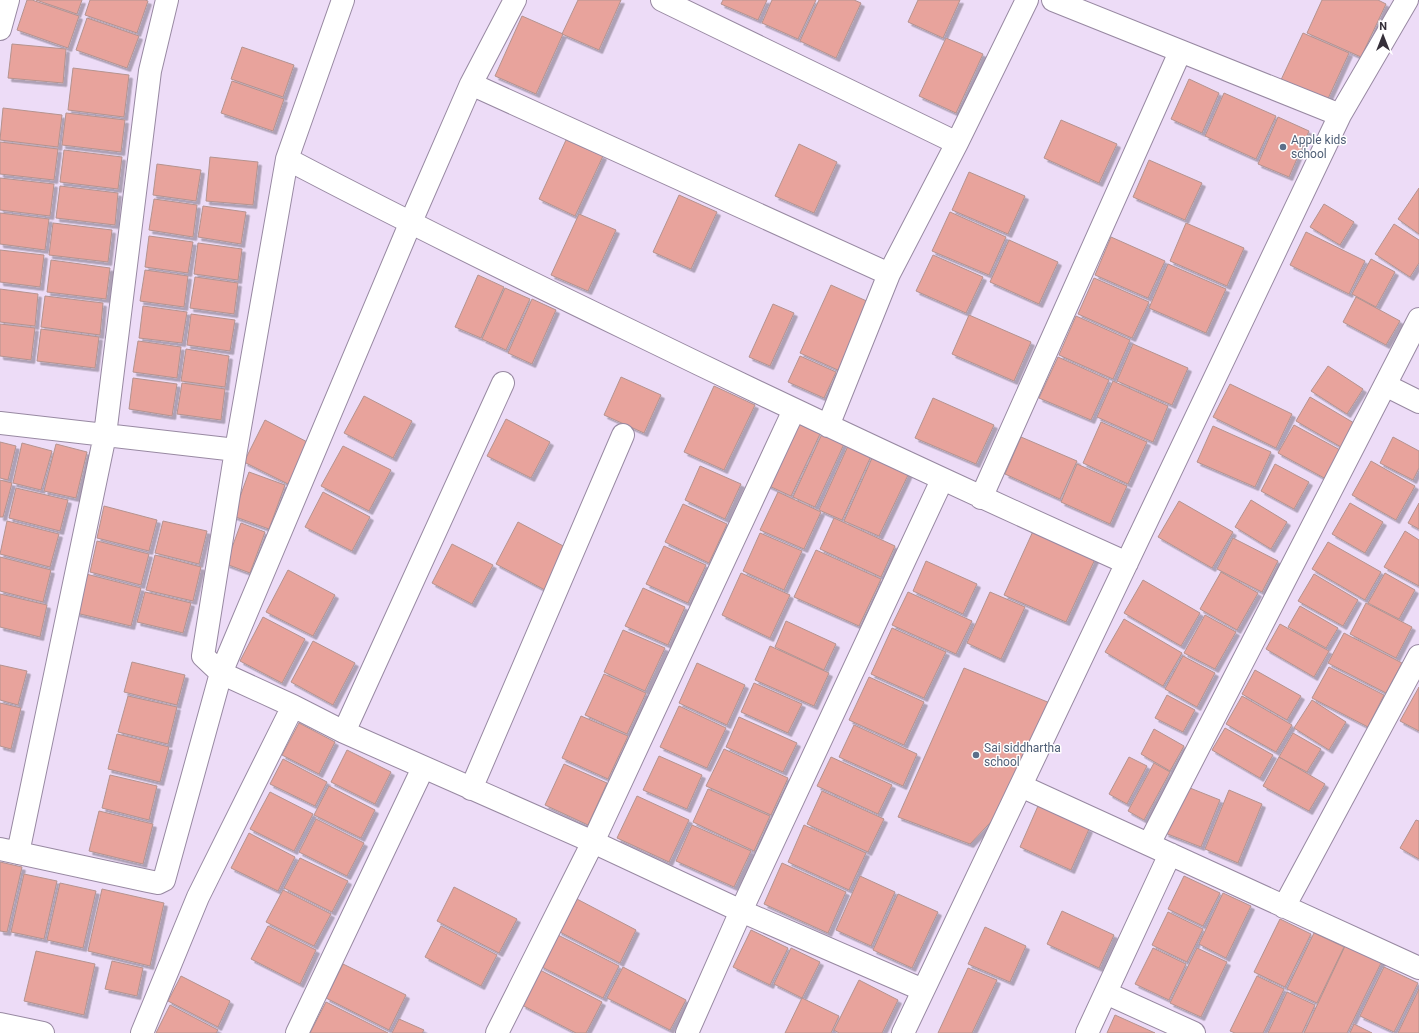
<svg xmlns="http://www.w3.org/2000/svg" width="1419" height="1033" font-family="Roboto,sans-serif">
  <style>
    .building { fill: #e8a39c; stroke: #b4938f; filter: url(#shadow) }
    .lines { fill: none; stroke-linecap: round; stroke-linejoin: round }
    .minor-casing { stroke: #9889a2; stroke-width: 24 }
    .minor { stroke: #fff; stroke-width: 22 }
    .service-dot { fill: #5c6f8a; stroke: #fff; stroke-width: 1.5 }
    .labels { text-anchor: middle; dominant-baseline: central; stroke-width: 3; stroke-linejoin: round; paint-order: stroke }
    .service-label { font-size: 12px; fill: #4e5e75; stroke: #fff; text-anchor: start }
  </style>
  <defs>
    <filter id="shadow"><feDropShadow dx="3.5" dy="3.5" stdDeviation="0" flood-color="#0004"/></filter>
  </defs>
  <rect width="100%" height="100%" fill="#eddcf7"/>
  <path class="building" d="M27,0H32L79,16L68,48L17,30Z
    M36,0H82L77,14Z
    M90,0H145L148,1L137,33L85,15Z
    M578,0H621L599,50L562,34Z
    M723,0H767L758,20L721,4Z
    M772,0H816L798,39L762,23Z
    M819,0H854L861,3L836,58L800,41Z
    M918,0H960L943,38L908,22Z
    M1322,0H1378L1386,4L1361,57L1307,33Z
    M522,16L563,34L536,94L495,76Z
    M87,18L139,36L127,68L76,50Z
    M1303,33L1349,53L1326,103L1280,82Z
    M946,38L983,54L956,113L919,96Z
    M12,44L66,49L63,83L8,78Z
    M242,47L294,65L283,97L231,79Z
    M73,68L129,75L124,117L68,110Z
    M1189,79L1219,93L1202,133L1171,119Z
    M232,81L284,99L273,131L221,113Z
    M1224,93L1276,116L1256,159L1205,136Z
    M3,108L62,115L58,147L0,140Z
    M66,113L125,120L121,152L62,145Z
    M1278,117L1309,131L1289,177L1258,164Z
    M1061,120L1117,144L1099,183L1044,158Z
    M566,140L603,156L575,216L539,199Z
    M0,142L58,149L54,180L0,174Z
    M799,144L837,162L814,213L775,196Z
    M64,150L122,157L118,189L60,182Z
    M210,157L258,162L253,205L206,201Z
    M1149,160L1202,183L1185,220L1133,197Z
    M157,164L201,170L196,201L153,195Z
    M969,172L1025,196L1008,234L952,210Z
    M0,178L54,184L50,216L0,210Z
    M60,186L118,193L115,225L56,218Z
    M1419,188V234L1398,219Z
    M679,195L717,212L691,269L653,252Z
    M154,199L197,205L193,237L149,230Z
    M1324,204L1354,222L1340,245L1310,227Z
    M203,206L246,212L241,244L198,237Z
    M950,212L1006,237L989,275L932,251Z
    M0,213L49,219L45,250L0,244Z
    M579,214L616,230L588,291L551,275Z
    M53,223L112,230L108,262L49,255Z
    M1186,223L1244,248L1227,286L1170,261Z
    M1394,224L1419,240V263L1410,277L1375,254Z
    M1306,232L1365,261L1349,294L1290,265Z
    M149,236L193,242L188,273L145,267Z
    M1111,237L1165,261L1148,298L1095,275Z
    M1009,240L1058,262L1039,304L990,282Z
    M198,243L242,249L238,280L194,274Z
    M0,250L44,255L40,287L0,282Z
    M933,255L983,277L966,313L916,291Z
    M1371,259L1395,272L1376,307L1352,294Z
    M51,260L110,268L106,299L47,292Z
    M1168,264L1226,289L1206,333L1149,308Z
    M145,270L188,276L184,307L140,301Z
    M478,275L504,287L481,338L455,327Z
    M195,277L238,283L234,314L190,308Z
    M1094,278L1149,302L1132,338L1078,314Z
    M831,285L871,303L840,371L800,353Z
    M505,288L530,299L506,350L482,339Z
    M0,289L38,294L35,326L0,322Z
    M45,296L103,303L100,335L41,327Z
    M1356,297L1400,321L1386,345L1343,322Z
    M532,299L556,310L532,364L508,353Z
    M773,304L794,313L770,366L749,357Z
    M143,306L187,312L182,343L139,338Z
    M191,314L235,320L230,351L187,345Z
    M969,315L1031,342L1014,381L952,354Z
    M1076,316L1130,340L1113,379L1059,355Z
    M0,324L35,328L31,360L0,356Z
    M41,329L99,337L95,368L37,361Z
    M138,341L181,347L177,378L133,372Z
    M1133,344L1188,368L1172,405L1117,381Z
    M186,349L229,356L225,387L181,381Z
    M800,356L836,372L824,398L788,382Z
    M1058,357L1109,380L1091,420L1039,398Z
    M1328,366L1363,389L1347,414L1311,391Z
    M621,377L661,395L644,433L604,415Z
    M133,378L177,384L172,416L129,409Z
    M1113,381L1168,406L1153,442L1097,417Z
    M182,383L225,389L221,420L177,414Z
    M1230,384L1292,414L1276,448L1213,417Z
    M714,386L755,405L724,470L684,452Z
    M364,396L412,421L393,458L344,433Z
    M1310,397L1354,423L1341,447L1296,421Z
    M933,398L994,425L976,464L915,438Z
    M506,419L550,442L531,478L487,456Z
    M265,420L313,445L292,486L244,462Z
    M1101,422L1147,442L1128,484L1083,463Z
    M796,423L820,434L791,496L767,485Z
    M1294,425L1342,451L1326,479L1278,453Z
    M1213,426L1271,452L1255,487L1197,462Z
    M822,434L844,444L815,507L793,497Z
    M1021,437L1077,461L1060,499L1005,474Z
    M1393,437L1419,451V468L1413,480L1380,463Z
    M0,442L16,446L8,480L0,478Z
    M22,443L52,451L41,490L13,483Z
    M56,444L87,452L76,498L44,491Z
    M343,446L391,470L369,511L321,486Z
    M848,446L871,456L842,520L819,510Z
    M873,456L909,473L879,536L844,521Z
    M1371,461L1415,486L1396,520L1352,495Z
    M1077,464L1127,486L1110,524L1061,502Z
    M1275,464L1309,482L1294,509L1261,491Z
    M700,466L741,484L725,519L685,500Z
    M249,472L285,485L269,529L233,516Z
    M0,480L12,483L3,517H0Z
    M16,488L68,500L60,531L9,518Z
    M323,492L370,517L352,551L305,527Z
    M778,492L821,512L804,549L760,530Z
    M1251,500L1287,522L1271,549L1235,527Z
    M1179,501L1233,532L1212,568L1158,537Z
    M1350,503L1383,522L1365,553L1332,534Z
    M1419,503V529L1408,523Z
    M683,504L727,524L709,563L665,542Z
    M104,506L157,520L149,551L97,538Z
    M834,518L895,546L881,577L820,549Z
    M7,521L59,534L50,567L0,554Z
    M163,521L207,531L199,564L155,553Z
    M518,522L567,548L545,590L496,564Z
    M241,523L265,532L250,573L226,564Z
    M1034,529L1096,557L1066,622L1004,595Z
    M1405,531L1419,540V586L1384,567Z
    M760,533L802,551L784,590L743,571Z
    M1233,538L1278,561L1262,592L1217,569Z
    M97,541L149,554L141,585L90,572Z
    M1328,542L1381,572L1365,600L1312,569Z
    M452,544L493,565L472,604L432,583Z
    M664,546L706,565L688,603L646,584Z
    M816,550L881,579L859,626L794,597Z
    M155,555L201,567L193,601L146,590Z
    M0,557L51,570L43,602L0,591Z
    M926,561L977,584L963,614L913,591Z
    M288,570L335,595L313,636L266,612Z
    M1221,572L1258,593L1237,630L1200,609Z
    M741,573L790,595L770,638L722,615Z
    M1385,573L1415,590L1399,619L1368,603Z
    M86,574L141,588L131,626L76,613Z
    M1314,574L1358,600L1343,626L1298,601Z
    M1143,580L1200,613L1181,646L1124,613Z
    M643,588L685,607L668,645L625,626Z
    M145,592L191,603L183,633L137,622Z
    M908,592L972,621L956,654L892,625Z
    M990,592L1025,607L1001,659L967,643Z
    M0,594L47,605L40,637L0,627Z
    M1366,603L1412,627L1396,658L1350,634Z
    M1300,606L1338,628L1326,648L1288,627Z
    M1205,615L1236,632L1215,669L1184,653Z
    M263,617L305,639L282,683L240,661Z
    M1124,619L1182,653L1163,686L1105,652Z
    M786,621L836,644L824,670L775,647Z
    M1280,624L1329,651L1314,677L1266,649Z
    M892,628L946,652L924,698L871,674Z
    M623,630L665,648L645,691L604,672Z
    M1344,633L1402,663L1386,693L1328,663Z
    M313,641L355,663L333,705L291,682Z
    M770,646L829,673L814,706L755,680Z
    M1183,656L1215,673L1197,707L1165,689Z
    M132,662L185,675L177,705L124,692Z
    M697,663L745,685L727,725L679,703Z
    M0,665L27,671L18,705L0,700Z
    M1329,667L1384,695L1368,727L1312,698Z
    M964,668L1050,703L1004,808L970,844L898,817Z
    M1255,670L1301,696L1287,720L1242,694Z
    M604,674L646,693L627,734L585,715Z
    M869,677L924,702L904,745L849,720Z
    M754,683L802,704L788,733L741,712Z
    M1419,687V731L1400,721Z
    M1167,695L1195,710L1183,732L1155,718Z
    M128,696L177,707L168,744L118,732Z
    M1242,696L1292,725L1276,752L1226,724Z
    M1312,700L1346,722L1329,750L1294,728Z
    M0,703L21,708L11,749L0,746Z
    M679,706L726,728L707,768L660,747Z
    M581,716L628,736L608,779L562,758Z
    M739,717L797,743L783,772L726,747Z
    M299,723L335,742L319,774L282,755Z
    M854,725L917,754L903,786L839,757Z
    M1225,728L1273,755L1260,778L1212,750Z
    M1154,729L1184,746L1170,771L1141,754Z
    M1293,733L1321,749L1307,772L1279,757Z
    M117,734L169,747L160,782L108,769Z
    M724,749L788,778L771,815L706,786Z
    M347,750L391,772L375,804L331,782Z
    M659,756L702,775L687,809L643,790Z
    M831,757L892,785L878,814L817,786Z
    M1129,757L1147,766L1127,804L1109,794Z
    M1279,757L1325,784L1309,811L1263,786Z
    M283,759L327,782L315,806L270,784Z
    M1154,763L1170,772L1144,820L1128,811Z
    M564,764L607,783L588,825L545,805Z
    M110,775L157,786L149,820L102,808Z
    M329,786L375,810L361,838L314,815Z
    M1185,786L1220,800L1201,847L1165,833Z
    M708,789L770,816L754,851L693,822Z
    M1229,790L1262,804L1238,863L1205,849Z
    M822,791L884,819L868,852L807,824Z
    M270,792L313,814L294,851L250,829Z
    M637,796L689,820L669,862L617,838Z
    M1038,806L1089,829L1071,870L1020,847Z
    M99,811L153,824L143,864L89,851Z
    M316,819L364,843L347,876L299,852Z
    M1416,820L1419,821V859L1400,848Z
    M692,825L751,851L734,887L676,861Z
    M804,825L866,853L849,890L788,862Z
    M249,833L295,857L278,891L231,868Z
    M300,858L348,881L332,912L284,888Z
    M0,862L22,867L7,932L0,931Z
    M782,863L846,892L828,933L764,904Z
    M24,874L57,881L44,939L11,932Z
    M860,876L895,892L871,946L836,930Z
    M1184,876L1220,893L1203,926L1168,909Z
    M60,883L96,891L83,948L47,940Z
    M454,887L517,919L499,953L437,921Z
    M102,889L164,903L150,966L88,951Z
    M283,890L331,914L314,946L266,922Z
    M1223,893L1251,906L1226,958L1199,944Z
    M898,894L938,912L912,968L873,950Z
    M575,898L636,930L620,963L558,931Z
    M1062,911L1114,935L1099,968L1047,944Z
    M1168,912L1203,929L1187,962L1152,945Z
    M1280,919L1311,934L1285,987L1254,972Z
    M268,926L316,950L300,984L251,959Z
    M441,926L497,955L481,986L425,957Z
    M985,927L1026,946L1010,982L968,964Z
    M751,930L788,948L770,985L733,967Z
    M1314,933L1344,947L1317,1003L1287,989Z
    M556,934L619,966L603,998L540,966Z
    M1346,944L1382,961L1347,1033H1304Z
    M791,948L820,962L802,998L774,984Z
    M1153,948L1186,964L1169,1000L1135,984Z
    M1197,948L1227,962L1201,1017L1170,1003Z
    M36,951L95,964L84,1015L24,1001Z
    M112,961L143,968L137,996L105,989Z
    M343,964L406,995L389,1030L326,998Z
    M623,967L686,1000L670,1030L607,998Z
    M1384,967L1418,983L1394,1032L1360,1016Z
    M968,968L997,980L972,1033H938Z
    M540,970L602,1002L586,1033H576L522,1005Z
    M181,976L230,1001L218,1027L168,1001Z
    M1257,976L1284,989L1263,1033H1235L1230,1031Z
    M859,980L898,1000L882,1033H839L834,1030Z
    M1419,989V1033H1398Z
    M1287,992L1315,1005L1302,1033H1268Z
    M802,998L839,1016L831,1033H785Z
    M326,1002L388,1033H310Z
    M170,1005L218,1030L216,1033H156Z
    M1115,1015L1155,1033H1107Z
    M399,1019L424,1030L422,1033H392Z
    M1354,1024L1372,1033H1350Z"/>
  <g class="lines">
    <g class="minor-casing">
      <path id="minor" d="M343,0L287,159L236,450L203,656L221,673L293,706L344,732L593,842L741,911L923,990
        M662,0L957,143
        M1053,0L1340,115
        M0,29L8,0
        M471,84L889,274
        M287,159C401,219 515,275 631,331C795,411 960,488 1127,563
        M1385,385L1419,402
        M0,423L236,450
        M828,426L889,274L957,143L1027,0
        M981,498L1180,52
        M344,732L503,383
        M1021,786L1419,968
        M471,789L623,435
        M1149,844L1419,319
        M0,849L148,881L158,883L164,880L221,673L410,224L471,84L515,0
        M18,853L105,435L150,71L167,0
        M1284,907L1419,656
        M1106,993L1194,1033
        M0,1024L43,1033
        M142,1033L198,897L293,706
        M297,1033L423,768
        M497,1033L593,842L794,410
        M687,1033L741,911L942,480
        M903,1033L1340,115L1407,0
        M1087,1033L1170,854"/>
    </g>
    <use href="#minor" class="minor"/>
  </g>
  <g class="service-dot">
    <circle cx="1283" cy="147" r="4"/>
    <circle cx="976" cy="755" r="4"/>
  </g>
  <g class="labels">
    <g class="service-label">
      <text x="1291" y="140">Apple kids<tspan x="1291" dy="14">school</tspan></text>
      <text x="984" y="748">Sai siddhartha<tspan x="984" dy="14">school</tspan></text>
    </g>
  </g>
  <g transform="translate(1383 36)" stroke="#ffffff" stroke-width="3" paint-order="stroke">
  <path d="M0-3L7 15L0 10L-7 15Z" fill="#36303a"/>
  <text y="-6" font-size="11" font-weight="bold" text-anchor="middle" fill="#36303a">N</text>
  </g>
</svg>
